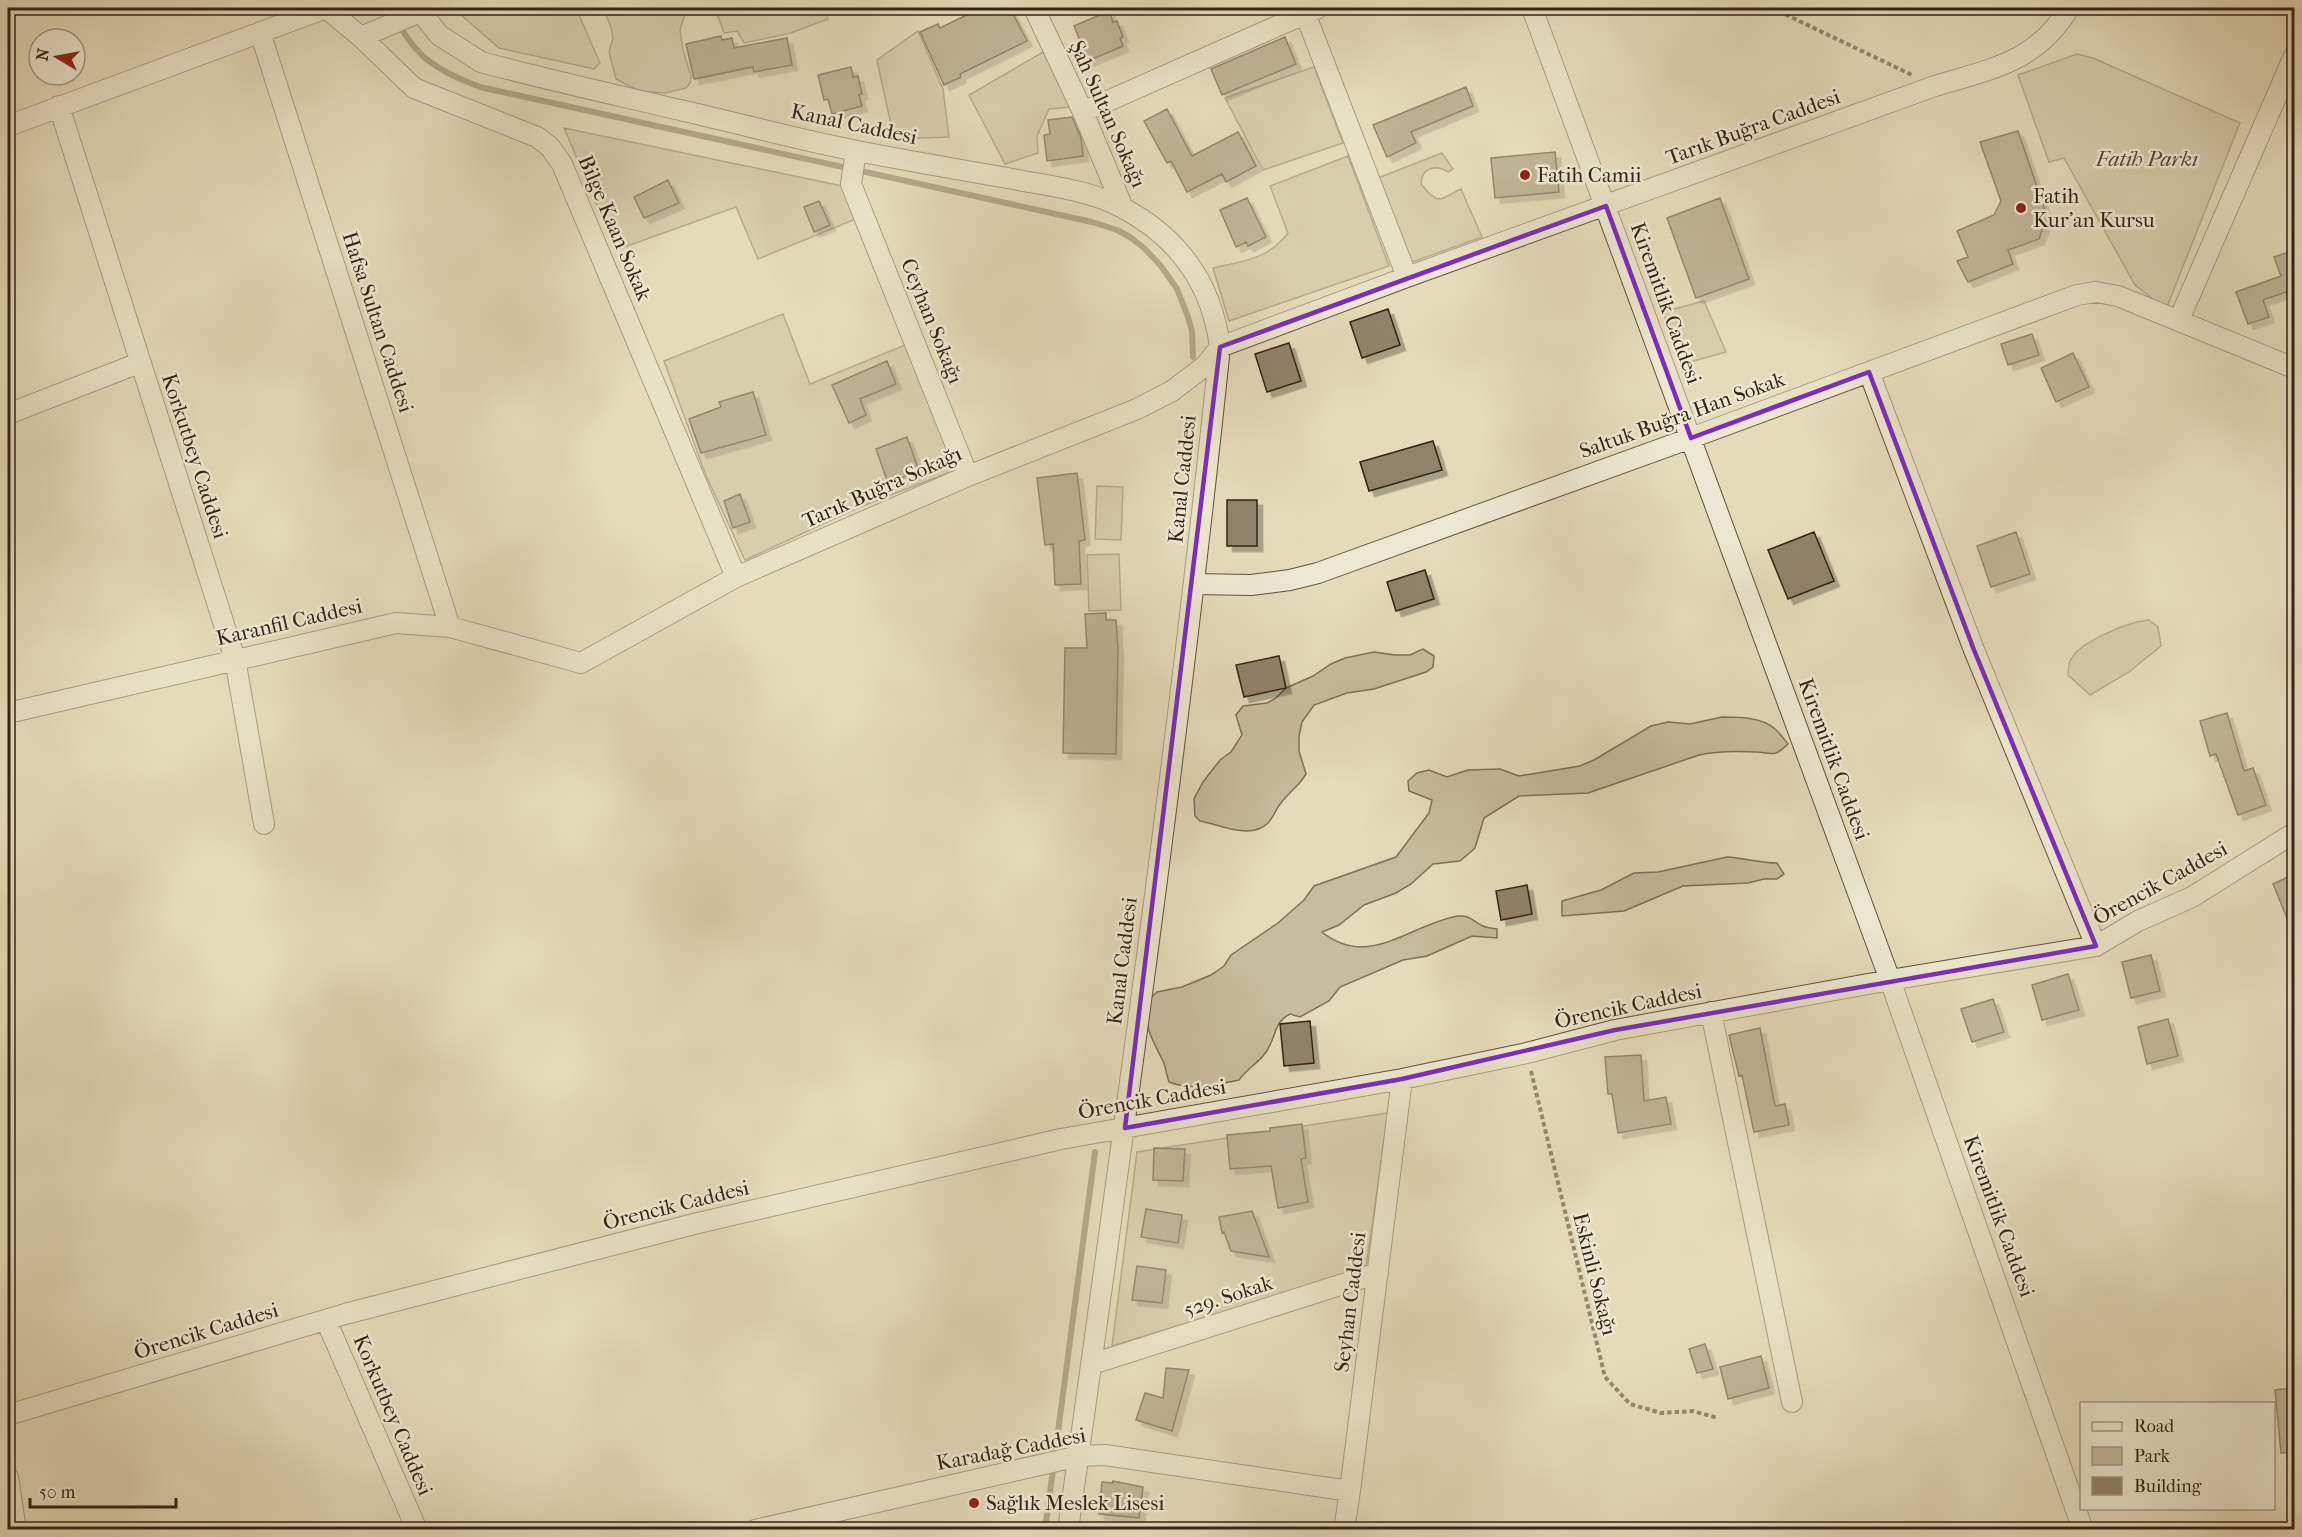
<svg xmlns="http://www.w3.org/2000/svg" width="2302" height="1537" font-family="'IM FELL French Canon',serif">
  <style>
    .green { fill: #c7bc9e; stroke: #7e705a; stroke-width: 1.5 }
    .lines { fill: none; stroke-linecap: round; stroke-linejoin: round }
    .stream { stroke: #7a6c56; stroke-width: 6 }
    .building { fill: #90836b; stroke: #342315; stroke-width: 1.5; filter: url(#shadow) }
    .minor-casing { stroke: #60513e; stroke-width: 22 }
    .path { stroke: #342315; stroke-width: 4; stroke-dasharray: 4.5 3; stroke-linecap: butt }
    .minor { stroke: #eee8d2; stroke-width: 20 }
    .marked { fill: none; stroke: #7b2cbf; stroke-width: 4.5; stroke-linejoin: round }
    .poi-dot { fill: #8f2418; stroke: #eee8d2; stroke-width: 2 }
    .labels { text-anchor: middle; dominant-baseline: central; stroke-width: 5; stroke-linejoin: round; paint-order: stroke }
    .street-label { font-size: 21px; fill: #342315; stroke: #eee8d2 }
    .park-label { font-size: 21px; font-style: italic; fill: #594937; stroke: #eee8d2 }
    .poi-label { font-size: 21px; fill: #342315; stroke: #eee8d2; text-anchor: start }
  </style>
  <defs>
    <filter id="shadow"><feDropShadow dx="5.5" dy="5.5" stdDeviation="0" flood-color="#0004"/></filter>
  </defs>
  <rect width="100%" height="100%" fill="#e5dbba"/>
  <filter id="stains"><feTurbulence type="fractalNoise" baseFrequency=".00333" numOctaves="4"/><feColorMatrix values="0 0 0 0 .2 0 0 0 0 .09 0 0 0 0 .02 0 0 0 .5 -.17"/></filter>
  <radialGradient id="worn" r=".72"><stop offset=".6" stop-color="#630" stop-opacity="0"/><stop offset="1" stop-color="#630" stop-opacity=".3"/></radialGradient>
  <path class="green" d="M453,8H576L600,63L594,69L499,48Z
    M603,8H685L686,12L680,29L683,50L691,76L690,83L686,88L665,93L639,91L616,79L609,52L613,38L611,27Z
    M715,8H824L828,19L791,33L744,43L737,31L724,33Z
    M918,31L943,89L949,137L894,139L877,60Z
    M1043,52L1071,107L1049,109L1037,136L1038,153L1005,164L969,95Z
    M2077,54L2093,58L2240,123L2166,309L2135,285L2064,158L2049,162L2018,75Z
    M1314,67L1343,143L1263,170L1225,98Z
    M564,128L847,187L858,218L758,259L736,207L616,250Z
    M1442,153L1453,169L1448,172C1436,164 1421,168 1421,184C1440,208 1440,198 1461,189L1482,237L1412,262L1378,178Z
    M1348,156L1389,266L1229,321L1213,268C1244,261 1267,260 1288,233L1270,186Z
    M1704,301L1726,352L1683,364L1663,312Z
    M783,314L810,384L910,343L958,469L860,507L745,560L705,473L664,361Z
    M1097,486L1123,487L1121,540L1095,539Z
    M1119,554L1121,610L1089,611L1087,555Z
    M2149,620L2158,627L2161,646L2129,672L2090,695L2068,675C2069,671 2068,665 2070,661C2078,642 2128,622 2149,620Z
    M1423,649L1434,656L1433,667L1426,672L1374,689L1347,693L1314,705L1302,722L1299,736V751L1306,774C1299,786 1289,792 1281,803C1276,809 1274,816 1268,823C1251,840 1221,825 1200,821L1195,816L1194,799L1203,782L1220,760L1231,752L1242,735L1236,715L1243,706L1267,703L1276,698L1286,688L1313,676L1331,664L1345,658L1374,652L1395,655H1410Z
    M1722,717C1738,717 1762,717 1775,729C1780,733 1784,739 1788,744C1784,748 1781,751 1776,753C1770,755 1763,752 1757,752C1739,751 1716,751 1699,755L1588,793L1519,796L1484,818L1475,848L1460,861L1433,864L1411,884L1396,893L1364,905L1339,925L1322,932C1369,970 1410,924 1458,916C1470,915 1474,922 1483,926C1487,928 1493,928 1497,929V938L1472,936L1427,956L1403,960L1340,987L1329,1001L1300,1017L1290,1014C1275,1022 1277,1031 1270,1045C1264,1060 1248,1067 1239,1080C1216,1085 1192,1091 1169,1082C1166,1074 1166,1066 1162,1059C1149,1033 1146,1031 1147,1001L1157,992L1182,987L1211,975L1224,966L1231,955L1278,923L1304,900L1314,886L1396,857L1429,813L1432,800L1409,791L1408,781L1417,773L1429,770L1447,777L1468,770L1500,769L1519,776L1580,766L1594,760L1651,726L1668,722L1690,724Z
    M1727,857C1744,858 1760,863 1777,863L1784,874L1777,879H1764L1748,883L1683,886L1624,911L1562,916V901L1601,890L1634,873L1658,872Z
    M1388,1113L1366,1268L1112,1346L1137,1152Z"/>
  <g class="lines">
    <path class="stream" d="M390,8C413,55 432,69 480,87L1092,222L1117,230L1130,237L1144,248L1161,266L1177,289L1187,314L1192,331L1193,357
      M1045,1530L1095,1152"/>
  </g>
  <path class="building" d="M981,8H1010L1027,41L960,74L961,77L944,85L920,32L938,24L940,28Z
    M1109,11L1113,22L1117,21L1123,37L1120,38L1123,46L1088,61L1074,26Z
    M721,36L722,40L732,38L734,48L787,38L792,65L754,72L753,67L694,79L686,44Z
    M1285,37L1296,64L1222,95L1211,69Z
    M851,67L853,77L858,76L862,94L859,95L862,106L832,114L828,99L824,100L818,75Z
    M1466,87L1473,106L1411,132L1416,143L1387,157L1373,125Z
    M1167,109L1192,156L1238,132L1256,166L1226,182L1222,174L1187,192L1171,161L1167,163L1144,121Z
    M1072,117L1081,138L1083,156L1047,161L1044,135L1050,134L1048,120Z
    M2018,131L2047,216L2039,239L2008,250L2013,264L1968,282L1957,261L1968,257L1957,231L1994,215L2001,201L1980,142Z
    M1555,152L1559,192L1495,198L1491,158Z
    M668,180L679,203L644,218L634,197Z
    M1247,198L1266,237L1248,246L1246,242L1236,247L1220,210Z
    M1720,198L1749,279L1696,298L1667,218Z
    M819,201L830,225L814,232L804,207Z
    M2295,250V308L2292,309L2286,292L2263,300L2269,317L2248,324L2236,292L2281,276L2274,257Z
    M1388,309L1400,345L1362,358L1350,322Z
    M2032,334L2039,355L2008,365L2001,344Z
    M1289,343L1301,381L1267,392L1255,354Z
    M2073,353L2089,387L2056,402L2041,368Z
    M887,361L896,384L860,399L866,415L849,423L832,385Z
    M753,392L766,435L701,453L689,419L721,407L719,402Z
    M907,437L919,471L888,483L876,449Z
    M1433,441L1442,470L1369,491L1360,462Z
    M1077,473L1085,540L1079,541L1081,584L1055,585L1053,544L1045,545L1037,478Z
    M740,494L750,522L733,528L724,501Z
    M1227,500H1257V546H1227Z
    M1814,532L1834,581L1788,599L1768,550Z
    M2016,532L2030,574L1991,587L1977,546Z
    M1425,570L1434,599L1396,611L1387,582Z
    M1106,613V620H1116L1118,649L1116,754L1063,753L1065,648H1087L1085,614Z
    M1279,656L1286,688L1244,697L1236,665Z
    M2227,713L2244,771L2253,768L2266,805L2238,815L2216,754L2210,756L2200,721Z
    M2295,874V935H2294L2273,884Z
    M1527,885L1532,914L1501,920L1496,891Z
    M2151,955L2160,991L2131,998L2122,962Z
    M2068,974L2079,1010L2042,1020L2032,985Z
    M1993,999L2004,1032L1972,1042L1961,1009Z
    M2168,1019L2178,1056L2147,1064L2138,1027Z
    M1310,1021L1314,1063L1284,1066L1280,1024Z
    M1760,1028L1775,1106L1785,1104L1789,1125L1754,1132L1742,1075L1739,1076L1729,1035Z
    M1641,1055L1644,1101L1666,1097L1671,1124L1618,1133L1612,1094H1608L1605,1057Z
    M1302,1124L1306,1158L1301,1159L1308,1202L1278,1208L1271,1166L1230,1169L1227,1135L1270,1131V1128Z
    M1154,1148L1185,1149L1183,1181L1153,1180Z
    M1146,1209L1182,1215L1178,1243L1141,1237Z
    M1252,1211L1269,1257L1231,1251L1224,1232L1222,1233L1219,1217Z
    M1137,1266L1166,1270L1162,1303L1132,1300Z
    M1705,1344L1713,1369L1697,1373L1689,1349Z
    M1761,1356L1769,1388L1728,1399L1720,1367Z
    M1166,1368L1189,1370L1172,1431L1136,1420L1145,1393L1163,1398Z
    M2295,1388V1452L2281,1453L2275,1390Z
    M1113,1481L1143,1487L1139,1518L1099,1514L1102,1482L1113,1483Z"/>
  <g class="lines">
    <g class="minor-casing">
      <path id="minor" d="M418,8L439,35L481,62C548,80 617,95 684,111C742,124 799,140 857,151C909,161 961,170 1013,179C1049,186 1090,190 1123,208C1179,238 1212,284 1220,347C1179,742 1123,1136 1068,1530
        M1034,8L1083,112L1123,208
        M1303,8L1407,277
        M1532,8L1890,980L2083,1530
        M260,32L450,627
        M361,37L420,12
        M59,106L235,659L264,824
        M1083,112L1318,8
        M8,126L326,8L361,37L414,88L537,137L550,147L562,164L736,577
        M856,151L851,184L968,476
        M2179,320L2294,56
        M1869,372L1974,650L2096,946
        M8,414L139,363
        M1195,584L1251,585L1290,580L1318,573L1691,438L2077,295L2096,292L2118,296L2294,368
        M8,713L396,623L450,627L581,663L736,577L968,476L1137,409L1172,391L1206,365L1220,347L1407,277L1935,86C1991,69 2037,62 2069,8
        M1711,1012L1792,1402
        M326,1320L417,1530
        M1092,1364L1378,1273
        M8,1415L345,1314L698,1223L1061,1139L1402,1079L1527,1053L1615,1030L1890,980L2096,946L2138,921L2192,897L2294,833
        M8,1477L16,1530
        M755,1530L1079,1456L1105,1455L1350,1491
        M1344,1530L1350,1491L1402,1079"/>
    </g>
    <path class="path" d="M1772,8L1912,75
      M1531,1071L1605,1377L1630,1404L1661,1413L1693,1411L1718,1418"/>
    <use href="#minor" class="minor"/>
  </g>
  <path d="M0 0H2302V1537H0ZM1606,206L1691,438L1869,372L1974,650L2096,946L1615,1030L1402,1079L1125,1128L1220,347Z" fill="#e5dbba" fill-opacity=".55" fill-rule="evenodd"/>
  <path class="marked" d="M1606,206L1691,438L1869,372L1974,650L2096,946L1615,1030L1402,1079L1125,1128L1220,347Z"/>
  <g class="poi-dot">
    <circle cx="1525" cy="175" r="6"/>
    <circle cx="2021" cy="208" r="6"/>
    <circle cx="974" cy="1503" r="6"/>
  </g>
  <g class="labels">
    <g class="street-label">
      <text transform="translate(1108 114) rotate(66)">Şah Sultan Sokağı</text>
      <text transform="translate(854 124) rotate(12)">Kanal Caddesi</text>
      <text transform="translate(1753 127) rotate(-20)">Tarık Buğra Caddesi</text>
      <text transform="translate(615 228) rotate(67)">Bilge Kaan Sokak</text>
      <text transform="translate(1666 303) rotate(70)">Kiremitlik Caddesi</text>
      <text transform="translate(932 321) rotate(68)">Ceyhan Sokağı</text>
      <text transform="translate(378 322) rotate(72)">Hafsa Sultan Caddesi</text>
      <text transform="translate(1682 415) rotate(-20)">Saltuk Buğra Han Sokak</text>
      <text transform="translate(195 456) rotate(72)">Korkutbey Caddesi</text>
      <text transform="translate(1182 479) rotate(-84)">Kanal Caddesi</text>
      <text transform="translate(882 487) rotate(-24)">Tarık Buğra Sokağı</text>
      <text transform="translate(289 622) rotate(-13)">Karanfil Caddesi</text>
      <text transform="translate(1834 759) rotate(70)">Kiremitlik Caddesi</text>
      <text transform="translate(2160 883) rotate(-29)">Örencik Caddesi</text>
      <text transform="translate(1122 961) rotate(-83)">Kanal Caddesi</text>
      <text transform="translate(1628 1006) rotate(-12)">Örencik Caddesi</text>
      <text transform="translate(1152 1099) rotate(-10)">Örencik Caddesi</text>
      <text transform="translate(676 1205) rotate(-14)">Örencik Caddesi</text>
      <text transform="translate(1999 1216) rotate(70)">Kiremitlik Caddesi</text>
      <text transform="translate(1595 1274) rotate(76)">Eskinli Sokağı</text>
      <text transform="translate(1228 1296) rotate(-18)">529. Sokak</text>
      <text transform="translate(1350 1302) rotate(-83)">Seyhan Caddesi</text>
      <text transform="translate(206 1331) rotate(-17)">Örencik Caddesi</text>
      <text transform="translate(393 1415) rotate(67)">Korkutbey Caddesi</text>
      <text transform="translate(1011 1449) rotate(-11)">Karadağ Caddesi</text>
    </g>
    <g class="park-label">
      <text x="2147" y="159">Fatih Parkı</text>
    </g>
    <g class="poi-label">
      <text x="1537" y="175">Fatih Camii</text>
      <text x="2033" y="196">Fatih<tspan x="2033" dy="24">Kur'an Kursu</tspan></text>
      <text x="986" y="1503">Sağlık Meslek Lisesi</text>
    </g>
  </g>
  <rect width="2302" height="1537" fill="none" stroke="#e5dbba" stroke-width="30"/>
  <rect x="9" y="9" width="2284" height="1519" fill="none" stroke="#342315" stroke-width="3"/>
  <rect x="15" y="15" width="2272" height="1507" fill="none" stroke="#342315" stroke-width="1.5"/>
  <rect x="2080" y="1402" width="195" height="108" fill="#eee8d2" stroke="#a49986" stroke-width="1.5"/>
  <rect x="2092" y="1422" width="30" height="9" fill="#eee8d2" stroke="#a49986" stroke-width="1.5"/>
  <text x="2134" y="1432" font-size="18" fill="#342315">Road</text>
  <rect x="2092" y="1447" width="30" height="18" fill="#c7bc9e" stroke="#a49986" stroke-width="1.5"/>
  <text x="2134" y="1462" font-size="18" fill="#342315">Park</text>
  <rect x="2092" y="1477" width="30" height="18" fill="#90836b" stroke="#a49986" stroke-width="1.5"/>
  <text x="2134" y="1492" font-size="18" fill="#342315">Building</text>
  <g transform="translate(57 57) rotate(280)"><circle r="28" fill="#eee8d2" stroke="#a49986" stroke-width="1.5"/>
  <path d="M0-4.5L10 22L0 15L-10 22Z" fill="#8f2418"/>
  <text y="-9" font-size="16" font-weight="bold" text-anchor="middle" fill="#342315">N</text>
  </g>
  <path d="M30 1498v9h146v-9" fill="none" stroke="#342315" stroke-width="3"/>
  <text x="39" y="1498" font-size="18" fill="#342315" stroke="#eee8d2" stroke-width="4.5" paint-order="stroke">50 m</text>
  <rect width="100%" height="100%" filter="url(#stains)"/>
  <rect width="100%" height="100%" fill="url(#worn)"/>
</svg>
